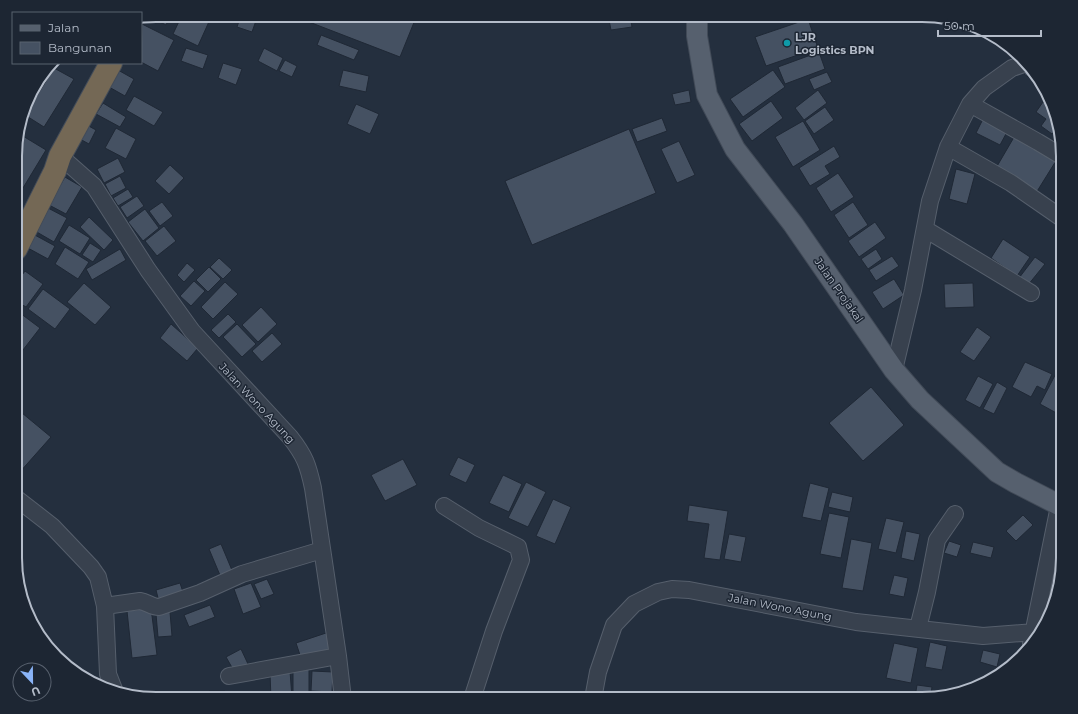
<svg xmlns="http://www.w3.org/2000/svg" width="1078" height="714" font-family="Montserrat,sans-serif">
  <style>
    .building { fill: #455162; stroke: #1f2835 }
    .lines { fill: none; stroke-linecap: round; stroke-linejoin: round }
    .minor-casing { stroke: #565f6c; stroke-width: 18 }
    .major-casing { stroke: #414a57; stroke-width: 22 }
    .highway-casing { stroke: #434c59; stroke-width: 24 }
    .minor { stroke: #38414e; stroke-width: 16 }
    .major { stroke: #56606e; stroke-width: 20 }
    .highway { stroke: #746855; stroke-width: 22 }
    .culture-dot { fill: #0f9aa8; stroke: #1d2633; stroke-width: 1.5 }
    .labels { text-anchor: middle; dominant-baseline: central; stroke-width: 3; stroke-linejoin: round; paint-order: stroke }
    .poi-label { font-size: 11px; font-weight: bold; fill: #b4bcc9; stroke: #1d2633; text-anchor: start }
    .street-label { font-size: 11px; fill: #b4bcc9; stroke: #1d2633 }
    .rim { fill: none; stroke: #b4bcc9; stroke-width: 2 }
  </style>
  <rect width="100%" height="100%" fill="#242f3e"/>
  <path class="building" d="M156,15H171L166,25L150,17Z
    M182,15H212L198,46L173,34Z
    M221,15H238L236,20Z
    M241,15H258L252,32L237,27Z
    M291,15H417L400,57Z
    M608,15H630L632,27L611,30Z
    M785,15H809L787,21Z
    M808,19L818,48L766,66L755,37Z
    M142,24L174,40L158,71L141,62Z
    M321,35L359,50L354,60L317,45Z
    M186,48L208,55L203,69L181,61Z
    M264,48L283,58L277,71L258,61Z
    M819,52L825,69L785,84L778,67Z
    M285,60L297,66L292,77L279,71Z
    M223,63L242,69L236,85L218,78Z
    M54,68L74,79L44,127L25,115Z
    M1028,68L1040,81L1038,84L1024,74Z
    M118,70L134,79L125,96L109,87Z
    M343,70L369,76L366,92L339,86Z
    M773,70L785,87L743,117L730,99Z
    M827,72L832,82L814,90L809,79Z
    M689,90L691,102L675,105L672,94Z
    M818,90L827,103L804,120L795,108Z
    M134,96L163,112L154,126L126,110Z
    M771,101L783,118L752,141L739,124Z
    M1043,102L1050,106L1057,128L1052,134L1041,126L1046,119L1036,112Z
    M103,103L126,117L120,127L96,114Z
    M356,104L379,114L370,134L347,124Z
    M825,107L834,120L814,134L805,121Z
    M662,118L667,131L637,142L632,129Z
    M983,119L1007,132L1000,145L976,133Z
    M803,121L820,150L793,167L775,137Z
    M85,124L96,130L89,144L78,138Z
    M116,128L136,139L126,159L105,148Z
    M629,129L656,193L532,245L505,181Z
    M1017,132L1059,156L1036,193L996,168Z
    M18,133L46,150L23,188L16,183V138Z
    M679,141L695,175L677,183L661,149Z
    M834,146L840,157L825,166L830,174L810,186L799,168Z
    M118,158L125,172L104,183L97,169Z
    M170,165L184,178L169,194L155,181Z
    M956,169L975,174L967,204L949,199Z
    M838,173L854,197L831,212L816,188Z
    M120,176L126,188L111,196L105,184Z
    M65,177L82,187L66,214L49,205Z
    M128,189L133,197L118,206L113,198Z
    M1063,189V210L1055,207Z
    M137,196L144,206L127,218L120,207Z
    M162,202L173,216L160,226L149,211Z
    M853,202L868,225L849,238L834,215Z
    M48,208L67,218L54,242L35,231Z
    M145,209L159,228L143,241L128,222Z
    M89,217L113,240L104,250L80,227Z
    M875,222L886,238L859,257L848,241Z
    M69,225L90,238L80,254L59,241Z
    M164,226L176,241L157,256L145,241Z
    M33,234L55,246L48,259L26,247Z
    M1003,239L1030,257L1017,276L991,258Z
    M90,243L101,250L93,262L82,255Z
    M65,247L89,262L78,279L55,264Z
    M120,249L126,260L92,280L86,269Z
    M876,249L882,259L868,269L861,259Z
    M892,256L899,266L876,281L869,270Z
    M1035,257L1045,264L1028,285L1019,278Z
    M219,258L232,270L223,279L210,267Z
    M187,263L195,270L184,282L177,275Z
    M209,267L221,279L208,292L196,280Z
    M25,271L43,284L26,307L16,301V283Z
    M894,279L904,295L883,309L872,292Z
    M194,281L205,291L191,306L180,296Z
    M225,282L238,294L213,319L201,307Z
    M84,283L111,307L95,325L67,302Z
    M973,283L974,307L945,308L944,284Z
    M43,289L70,309L55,329L28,309Z
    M261,307L277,324L258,342L242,325Z
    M16,310L40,328L16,359Z
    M228,314L236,322L219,338L211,330Z
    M171,324L198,348L187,361L160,338Z
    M237,324L256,344L242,357L223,337Z
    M977,327L991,337L974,361L960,352Z
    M272,333L282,344L262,362L252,351Z
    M1063,360V410L1060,415L1040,404Z
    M1025,362L1052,374L1045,390L1037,386L1031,397L1012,387Z
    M978,376L993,384L980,408L965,400Z
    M997,382L1007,388L994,414L983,409Z
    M871,387L904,425L863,461L829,423Z
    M16,408L51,437L19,473L16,471Z
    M458,457L475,465L466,483L449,475Z
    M403,459L417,485L385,501L371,475Z
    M503,475L522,484L509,512L489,503Z
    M526,482L546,492L528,527L508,518Z
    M810,483L829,488L821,521L802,517Z
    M832,492L853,497L850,512L828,507Z
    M553,499L571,507L555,544L536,536Z
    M689,505L728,511L720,560L704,558L709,524L687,521Z
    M829,513L849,517L841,558L820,554Z
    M1023,515L1033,525L1016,541L1006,531Z
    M886,518L904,522L896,553L878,549Z
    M906,531L920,534L914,561L901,558Z
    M729,534L746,537L741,562L724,559Z
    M1063,535V561L1055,558Z
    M851,539L872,543L863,591L842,588Z
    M949,541L961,545L957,557L944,553Z
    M973,542L994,547L991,558L970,553Z
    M221,544L234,575L222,580L209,549Z
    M894,575L908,578L904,597L889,594Z
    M267,579L274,594L261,599L254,584Z
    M1053,581L1057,582L1054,594L1050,593Z
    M180,583L185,598L160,606L156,590Z
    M251,583L261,607L243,614L234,589Z
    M210,605L215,617L189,627L184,615Z
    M151,608L157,655L132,658L127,611Z
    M170,612L172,636L158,637L156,614Z
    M326,633L331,649L301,658L296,643Z
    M930,642L947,646L942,670L925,667Z
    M894,643L918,648L911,683L886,678Z
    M241,649L248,664L234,671L226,657Z
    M983,650L1000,654L997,667L980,662Z
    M293,668H309V695L293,694Z
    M290,671L292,698L271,699L270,673Z
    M312,671L333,672L332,692L311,691Z
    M917,685L932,687L930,699L915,697Z
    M209,691H225L224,699H209Z"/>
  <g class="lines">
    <g class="minor-casing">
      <path id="minor" d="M970,104L1038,142L1063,157
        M948,147L1011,183L1063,219
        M60,156L94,186L148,270L192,331L290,437C305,456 308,465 313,488L338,656L343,699
        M925,229L1031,293
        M894,370L913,290L930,201L948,147L970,104L984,88L1012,68L1024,64
        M16,498L52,526L91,567L98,577L105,606L108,674L115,692
        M444,506L479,528L518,547L521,560L494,631L472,699
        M105,606L140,601C147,602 152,607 159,607L200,593L242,574L322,550
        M918,628L927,592L937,540L955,514
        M1031,644L1059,506
        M229,676L338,656
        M593,699L598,672L614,625L634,604L658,592L672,589L689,590L856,622L983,636L1034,632"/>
    </g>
    <g class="major-casing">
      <path id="major" d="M697,15V36L707,95L735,149L793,224L894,370L920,400L997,472L1016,483L1063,507"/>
    </g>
    <g class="highway-casing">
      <path id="highway" d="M16,249L55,171L60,156L111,63"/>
    </g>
    <use href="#minor" class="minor"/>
    <use href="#major" class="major"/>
    <use href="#highway" class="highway"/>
  </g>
  <circle class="culture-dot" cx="787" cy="43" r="4"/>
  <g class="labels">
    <g class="poi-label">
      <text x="795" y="37">LJR<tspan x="795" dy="13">Logistics BPN</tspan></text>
    </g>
    <g class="street-label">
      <text transform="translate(839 290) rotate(55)">Jalan Projakal</text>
      <text transform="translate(257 403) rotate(47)">Jalan Wono Agung</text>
      <text transform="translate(780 607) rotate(11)">Jalan Wono Agung</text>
    </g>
  </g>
  <path d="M0 0H1078V714H0ZM156 22H922A134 134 0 0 1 1056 156V558A134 134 0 0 1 922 692H156A134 134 0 0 1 22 558V156A134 134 0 0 1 156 22Z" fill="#1d2633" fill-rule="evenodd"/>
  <path class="rim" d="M156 22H922A134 134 0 0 1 1056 156V558A134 134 0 0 1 922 692H156A134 134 0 0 1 22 558V156A134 134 0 0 1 156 22Z"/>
  <rect x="12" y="12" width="130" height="52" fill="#1d2633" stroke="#59626f"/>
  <rect x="20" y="25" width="20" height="6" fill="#56606e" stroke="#59626f"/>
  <text x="48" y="32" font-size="12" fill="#b4bcc9">Jalan</text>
  <rect x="20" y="42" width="20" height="12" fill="#455162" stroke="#59626f"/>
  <text x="48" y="52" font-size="12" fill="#b4bcc9">Bangunan</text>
  <g transform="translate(32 682) rotate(158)"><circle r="19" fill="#1d2633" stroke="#59626f"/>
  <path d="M0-3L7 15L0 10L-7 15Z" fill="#8ab4f8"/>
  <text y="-6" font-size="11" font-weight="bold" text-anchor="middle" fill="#b4bcc9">U</text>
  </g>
  <path d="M938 30v6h103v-6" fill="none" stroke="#b4bcc9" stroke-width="2"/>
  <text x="944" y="30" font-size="12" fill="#b4bcc9" stroke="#1d2633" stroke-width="3" paint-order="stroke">50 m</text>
</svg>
